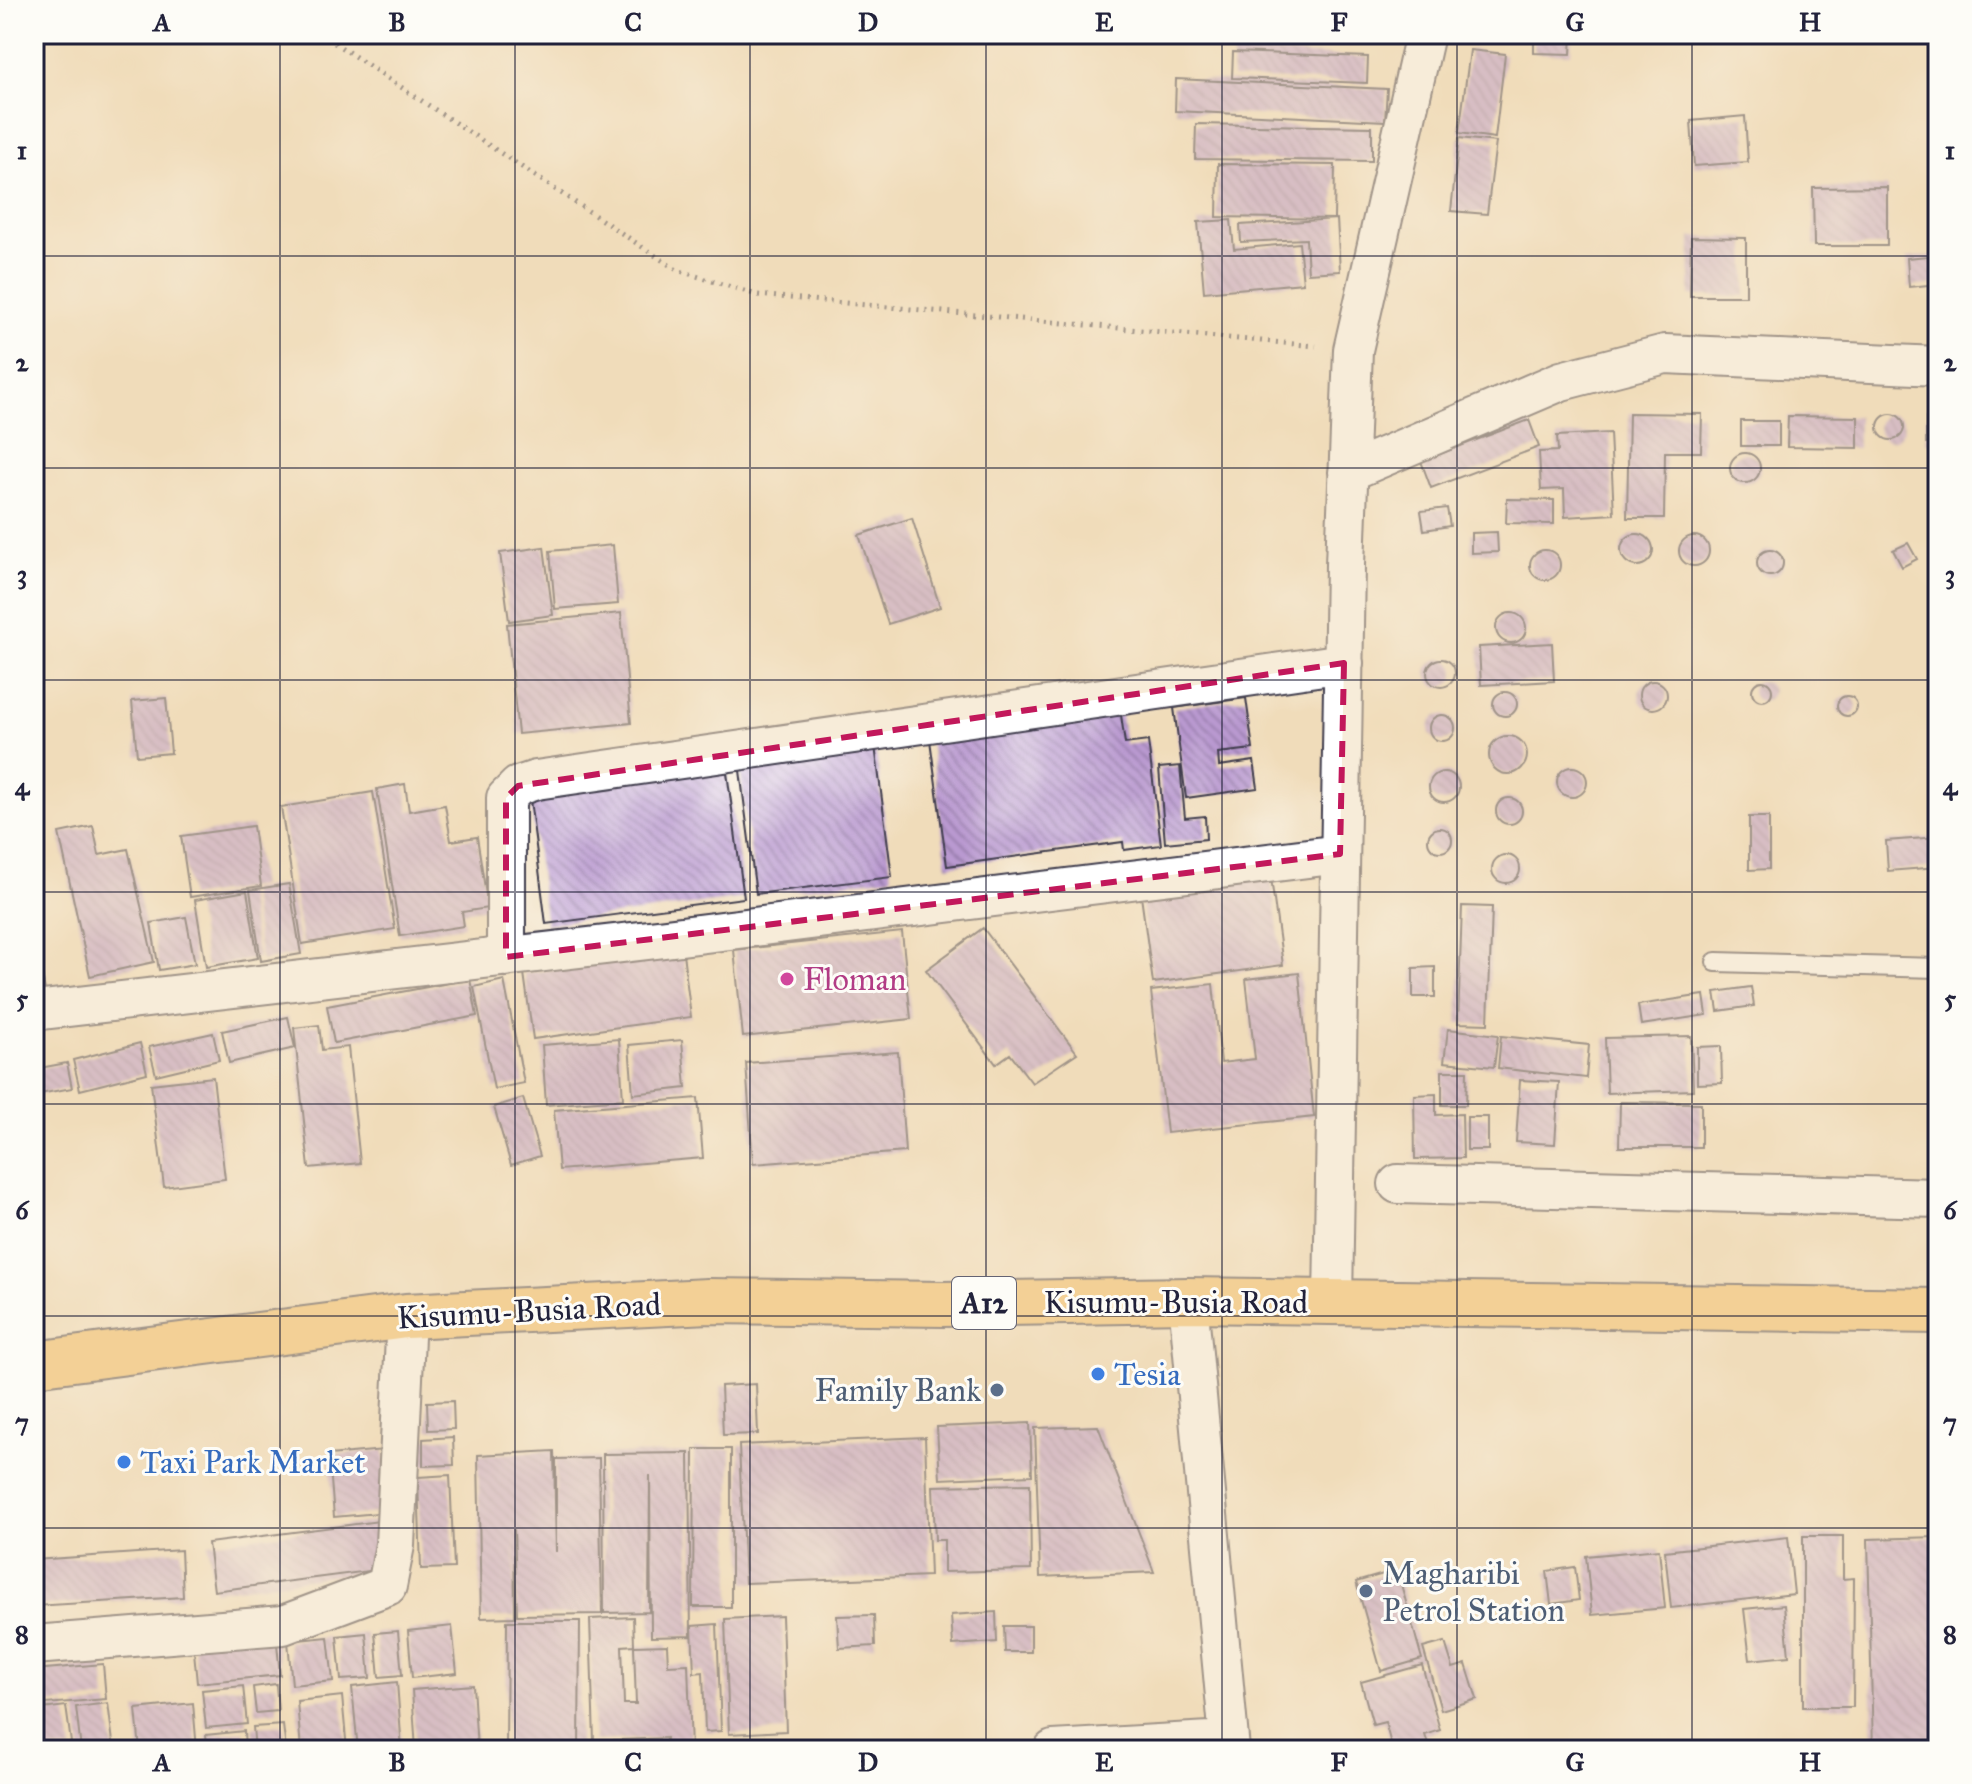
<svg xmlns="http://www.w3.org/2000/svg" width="1972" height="1784" font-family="'IM FELL Great Primer',serif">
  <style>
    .building { fill: url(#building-back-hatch) }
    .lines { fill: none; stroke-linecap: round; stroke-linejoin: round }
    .lane-casing { stroke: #413e4e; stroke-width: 22 }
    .street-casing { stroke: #413e4e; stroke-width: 42 }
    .highway-casing { stroke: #413e4e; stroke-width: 48 }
    .path { stroke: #413e4e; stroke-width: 5; stroke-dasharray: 2 6; stroke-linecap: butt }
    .lane { stroke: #fff; stroke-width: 18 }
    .street { stroke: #fff; stroke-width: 38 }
    .highway { stroke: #f5c16b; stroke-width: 44 }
    .marked { fill: none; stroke: #c2185b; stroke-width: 6; stroke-dasharray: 16 10; stroke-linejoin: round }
    .grid { fill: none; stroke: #22223b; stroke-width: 2; stroke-opacity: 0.55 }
    .hotel-dot { fill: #d1479c; stroke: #fdfcf7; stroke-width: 3 }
    .shop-dot { fill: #3f7fe0; stroke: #fdfcf7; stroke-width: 3 }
    .service-dot { fill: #5c6f8a; stroke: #fdfcf7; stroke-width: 3 }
    .labels { text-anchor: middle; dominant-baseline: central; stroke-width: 6; stroke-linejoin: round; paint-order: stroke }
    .shield { fill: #fdfcf7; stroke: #646373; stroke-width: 2 }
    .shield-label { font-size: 30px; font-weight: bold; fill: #22223b }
    .hotel-label { font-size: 32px; fill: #b23c85; stroke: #fdfcf7; text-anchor: start }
    .street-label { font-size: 32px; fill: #22223b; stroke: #fdfcf7 }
    .shop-label { font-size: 32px; fill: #366cbe; stroke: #fdfcf7; text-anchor: start }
    .service-label { font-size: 32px; fill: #4e5e75; stroke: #fdfcf7; text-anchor: end }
    .neatline { fill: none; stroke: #22223b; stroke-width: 3 }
    .grid-label { font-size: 26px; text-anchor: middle; font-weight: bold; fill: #22223b }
  </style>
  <defs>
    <pattern id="building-back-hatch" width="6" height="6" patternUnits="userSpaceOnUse" patternTransform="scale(2)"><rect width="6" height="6" fill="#b999d0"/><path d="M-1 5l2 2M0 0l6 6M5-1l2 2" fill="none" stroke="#967caa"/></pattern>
  </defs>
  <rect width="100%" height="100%" fill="#fdfcf7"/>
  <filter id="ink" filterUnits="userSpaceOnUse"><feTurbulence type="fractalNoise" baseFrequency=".0125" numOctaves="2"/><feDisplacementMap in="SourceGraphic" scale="16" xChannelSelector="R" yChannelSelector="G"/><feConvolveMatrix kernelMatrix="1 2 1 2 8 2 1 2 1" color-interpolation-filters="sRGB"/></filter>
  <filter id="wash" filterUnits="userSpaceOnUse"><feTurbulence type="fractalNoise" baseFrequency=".006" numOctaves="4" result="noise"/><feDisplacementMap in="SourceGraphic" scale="32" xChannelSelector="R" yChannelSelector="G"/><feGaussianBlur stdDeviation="1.8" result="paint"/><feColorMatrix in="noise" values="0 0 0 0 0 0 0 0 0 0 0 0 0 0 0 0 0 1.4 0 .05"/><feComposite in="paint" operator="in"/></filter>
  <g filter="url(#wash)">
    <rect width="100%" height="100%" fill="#f0dcba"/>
    <g id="blocks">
      <path class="building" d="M1534,34H1572L1571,54L1534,53Z
        M1470,50L1505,54L1495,138L1459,133Z
        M1233,52L1368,57L1367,83L1232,78Z
        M1176,79L1387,89L1385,121L1175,111Z
        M1745,116L1748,162L1694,166L1691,121Z
        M1196,124L1372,127V161L1195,159Z
        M1459,138L1496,142L1487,214L1451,211Z
        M1218,164L1335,165L1334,219L1217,217Z
        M1887,187V246H1814L1813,188Z
        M1337,219L1340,271L1308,273L1306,239L1241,242L1240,225Z
        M1231,220L1234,249L1299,243L1303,283L1204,292L1198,222Z
        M1691,237L1746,238V296H1690Z
        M1938,255V284L1909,287L1907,258Z
        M1629,413L1702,414L1701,452H1665L1664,518H1627Z
        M1878 427a13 13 0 1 1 26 0a13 13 0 1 1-26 0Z
        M1788,416L1858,417V448L1787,447Z
        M1926,417H1938V443H1926Z
        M1529,420L1539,447L1431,488L1421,461Z
        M1741,421H1779V446H1741Z
        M1610,433L1614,514L1565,517L1564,489L1541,490L1539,452L1558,451L1557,436Z
        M1730 468a15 15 0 1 1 30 0a15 15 0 1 1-30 0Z
        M1507,499L1554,500V524L1506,523Z
        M1447,508L1450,526L1424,530L1421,511Z
        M912,518L940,607L888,624L859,535Z
        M1497,532L1498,552L1471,553V533Z
        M1621 550a16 16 0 1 1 32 0a16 16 0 1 1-32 0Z
        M1679 551a15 15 0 1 1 30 0a15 15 0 1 1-30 0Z
        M1908,543L1917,559L1902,567L1893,550Z
        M613,545L618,604L555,609L550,551Z
        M544,547L553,615L509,621L500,553Z
        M1530 565a15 15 0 1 1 30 0a15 15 0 1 1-30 0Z
        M1757 563a13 13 0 1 1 26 0a13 13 0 1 1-26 0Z
        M621,613L631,723L518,734L507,624Z
        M1496 628a15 15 0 1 1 30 0a15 15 0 1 1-30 0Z
        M1552,643L1554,681L1481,685L1479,647Z
        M1427 673a14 14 0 1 1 28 0a14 14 0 1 1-28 0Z
        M1752 691a10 10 0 1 1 20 0a10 10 0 1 1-20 0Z
        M1639 695a14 14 0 1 1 28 0a14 14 0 1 1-28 0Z
        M1493 704a12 12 0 1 1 24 0a12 12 0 1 1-24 0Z
        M1837 706a10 10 0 1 1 20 0a10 10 0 1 1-20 0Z
        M166,698L171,753L137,756L132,701Z
        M1246,698L1253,749L1218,753L1219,766L1254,761L1258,788L1186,798L1174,708Z
        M1121,715L1125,744L1148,741L1161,845L1124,850L1123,842L947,866L930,740Z
        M1429 728a13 13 0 1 1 26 0a13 13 0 1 1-26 0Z
        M1489 755a19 19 0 1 1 38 0a19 19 0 1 1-38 0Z
        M874,738L892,877L756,894L738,755Z
        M726,765L744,898L546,924L529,792Z
        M1180,766L1185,818L1205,816L1206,839L1165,843L1159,768Z
        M1557 782a15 15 0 1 1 30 0a15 15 0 1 1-30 0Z
        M1429 787a15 15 0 1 1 30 0a15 15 0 1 1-30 0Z
        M405,784L409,811L445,805L451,841L477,837L488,908L462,912L464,926L400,936L377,789Z
        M373,792L395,929L302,944L281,807Z
        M1496 811a13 13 0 1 1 26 0a13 13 0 1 1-26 0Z
        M1749,817H1769V869L1749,870Z
        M93,826L99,855L128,849L154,962L90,976L59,833Z
        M253,826L261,886L190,897L181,836Z
        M1428 840a12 12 0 1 1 24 0a12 12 0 1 1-24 0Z
        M1938,837V867L1888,871L1886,841Z
        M1492 869a14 14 0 1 1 28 0a14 14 0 1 1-28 0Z
        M1270,871L1283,965L1153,983L1140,889Z
        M289,884L301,954L261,961L250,890Z
        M247,891L258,958L206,967L195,900Z
        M1462,906L1492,907L1488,1024L1458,1023Z
        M186,917L195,964L159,970L151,923Z
        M983,928L1077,1053L1032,1083L1010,1054L996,1064L926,970Z
        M902,932L911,1019L743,1037L734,950Z
        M34,934L46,995L34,997Z
        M683,953L691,1017L533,1039L524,973Z
        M1435,967V997H1413V968Z
        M1299,973L1314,1117L1167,1133L1151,991L1213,984L1221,1063L1255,1059L1246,979Z
        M470,979L477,1016L334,1043L327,1006Z
        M504,980L524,1083L494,1089L474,987Z
        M1751,987L1754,1006L1718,1011L1715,992Z
        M1704,995L1707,1015L1641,1025L1638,1005Z
        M288,1017L295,1048L229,1063L222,1031Z
        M319,1025L322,1050L348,1047L360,1163L309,1168L294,1028Z
        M1448,1029L1498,1035L1494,1067L1444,1062Z
        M213,1033L219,1060L156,1075L149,1047Z
        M1501,1036L1589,1045L1586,1078L1498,1068Z
        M1691,1036L1693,1090L1607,1093L1605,1038Z
        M619,1039L623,1099L546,1105L542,1045Z
        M682,1040L686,1088L633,1094L629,1045Z
        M140,1043L147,1073L80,1090L73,1060Z
        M1721,1046L1722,1083L1697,1084V1047Z
        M898,1052L905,1152L753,1164L746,1063Z
        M67,1063L72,1088L34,1095V1069Z
        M1442,1071H1467L1466,1105H1442Z
        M213,1077L225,1179L164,1187L151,1084Z
        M1520,1080L1559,1082L1555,1144L1516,1142Z
        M1436,1094V1115L1462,1114L1463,1158L1415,1159L1414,1095Z
        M523,1098L540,1156L511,1165L494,1107Z
        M698,1098L703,1158L559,1170L554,1110Z
        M1620,1102L1701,1103V1147H1619Z
        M1467,1117H1488V1150H1467Z
        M756,1384L758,1434L723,1435L721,1386Z
        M453,1401L454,1429L428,1430L427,1402Z
        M1030,1423L1032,1475L940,1479L937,1427Z
        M1098,1426L1154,1572L1040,1577L1035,1428Z
        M453,1437L454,1465L423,1466V1439Z
        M925,1437L930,1576L745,1583L739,1445Z
        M694,1449H731V1607H693Z
        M384,1450L389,1512L334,1517L329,1455Z
        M554,1451L556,1552V1459L599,1458L602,1614L517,1615L514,1529L515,1617L481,1618L478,1455Z
        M689,1453L691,1636L651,1637L650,1475L649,1612L604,1613L603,1454Z
        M450,1475L454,1568L421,1569L418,1477Z
        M1030,1484L1031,1570L944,1572V1540H935L933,1486Z
        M379,1521L385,1569L214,1591L208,1543Z
        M1803,1536H1843V1579L1854,1578L1853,1707H1803Z
        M1788,1537L1794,1594L1671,1608L1665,1551Z
        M1938,1537V1750H1873L1868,1539Z
        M1659,1549L1665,1608L1592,1615L1586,1556Z
        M181,1550L183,1597L34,1606V1560Z
        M1575,1567L1579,1600L1551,1604L1547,1571Z
        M1397,1570L1422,1659L1381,1671L1356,1582Z
        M1784,1605L1789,1656L1750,1660L1744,1609Z
        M996,1612L997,1642L953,1645L951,1615Z
        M874,1615L875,1646L839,1648L837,1616Z
        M782,1616L786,1731L729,1734L725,1619Z
        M633,1617L634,1645L622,1646L624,1704H636L634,1646L667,1645L668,1665L688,1664L691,1750H666V1738L594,1741L590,1619Z
        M507,1621H580L579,1750H506Z
        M717,1624L721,1731L705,1732L703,1672L694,1673L692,1626Z
        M452,1626L457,1673L412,1678L408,1631Z
        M1004,1626H1031V1652H1005Z
        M398,1631L402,1675L379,1677L375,1633Z
        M276,1633L280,1675L197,1683L193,1641Z
        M366,1633L370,1678L341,1680L337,1636Z
        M328,1637L333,1681L292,1685L288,1641Z
        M1445,1642L1453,1668L1466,1664L1477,1699L1441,1710L1423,1648Z
        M103,1664L106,1699L34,1705V1670Z
        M1422,1665L1440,1730L1425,1735L1430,1750H1410L1409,1744L1392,1748L1385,1722L1373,1725L1361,1682Z
        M397,1682L402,1750H358L352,1687Z
        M276,1684L278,1711L256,1713L253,1687Z
        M473,1685L477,1750H416L412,1690Z
        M243,1686L247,1724L206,1728L202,1690Z
        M342,1696L347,1750H301L297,1701Z
        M108,1703L114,1750H81L76,1707Z
        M193,1703L197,1750H140L136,1709Z
        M66,1706L72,1750H34V1710Z
        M283,1725L286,1750H255L253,1727Z
        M244,1731L245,1750H208L206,1735Z"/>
    </g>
  </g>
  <g filter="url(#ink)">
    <use href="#blocks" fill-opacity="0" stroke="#413e4e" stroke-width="2"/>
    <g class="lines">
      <g class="lane-casing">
        <path id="lane" d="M1716,962L1938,968"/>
      </g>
      <g class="street-casing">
        <path id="street" d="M1348,472L1561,381L1665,354L1938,366
          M506,957V798L518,786L536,780L1344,663
          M34,1011L657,939L1340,854
          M1398,1184L1938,1198
          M1188,1300L1230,1750
          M1333,1302L1345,565L1353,350L1425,34
          M34,1645L283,1625L387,1586L395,1545L406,1316
          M1053,1750L1228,1740"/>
      </g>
      <g class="highway-casing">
        <path id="highway" d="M34,1364L406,1316L708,1301L943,1304L1188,1300L1938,1311"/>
      </g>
      <path class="path" d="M321,34L677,270L757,295L1316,346"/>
      <use href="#lane" class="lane"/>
      <use href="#street" class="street"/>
      <use href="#highway" class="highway"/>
    </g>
  </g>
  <path d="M0 0H1972V1784H0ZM1344,663L1340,854L506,957V798L518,786Z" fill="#f0dcba" fill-opacity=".55" fill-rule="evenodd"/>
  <path class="marked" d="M1344,663L1340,854L506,957V798L518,786Z"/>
  <path class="grid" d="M280,34V1750M515,34V1750M750,34V1750M986,34V1750M1222,34V1750M1457,34V1750M1692,34V1750M34,256H1938M34,468H1938M34,680H1938M34,892H1938M34,1104H1938M34,1316H1938M34,1528H1938"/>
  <circle class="hotel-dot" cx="787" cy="979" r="8"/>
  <g class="shop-dot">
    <circle cx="1098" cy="1374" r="8"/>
    <circle cx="124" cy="1462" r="8"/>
  </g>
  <g class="service-dot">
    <circle cx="997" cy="1390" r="8"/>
    <circle cx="1366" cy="1591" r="8"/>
  </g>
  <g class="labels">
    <rect class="shield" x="952" y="1277" width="64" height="52" rx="6"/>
    <g class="shield-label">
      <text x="984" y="1303">A12</text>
    </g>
    <g class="hotel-label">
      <text x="803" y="979">Floman</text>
    </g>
    <g class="street-label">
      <text x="1176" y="1302">Kisumu-Busia Road</text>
      <text transform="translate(529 1311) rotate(-3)">Kisumu-Busia Road</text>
    </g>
    <g class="shop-label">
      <text x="1114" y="1374">Tesia</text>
      <text x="140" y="1462">Taxi Park Market</text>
    </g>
    <g class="service-label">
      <text x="981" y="1390">Family Bank</text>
      <text x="1382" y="1573" text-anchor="start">Magharibi<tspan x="1382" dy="37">Petrol Station</tspan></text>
    </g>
  </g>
  <rect width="1972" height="1784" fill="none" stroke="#fdfcf7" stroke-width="88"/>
  <rect x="44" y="44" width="1884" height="1696" class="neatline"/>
  <g class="grid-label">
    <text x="162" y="31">A</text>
    <text x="397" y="31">B</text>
    <text x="633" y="31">C</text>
    <text x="868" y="31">D</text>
    <text x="1104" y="31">E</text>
    <text x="1339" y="31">F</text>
    <text x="1575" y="31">G</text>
    <text x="1810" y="31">H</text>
    <text x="22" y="159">1</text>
    <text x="1950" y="159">1</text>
    <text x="22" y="371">2</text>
    <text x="1950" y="371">2</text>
    <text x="22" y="583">3</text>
    <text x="1950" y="583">3</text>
    <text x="22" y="795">4</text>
    <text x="1950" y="795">4</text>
    <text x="22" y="1007">5</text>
    <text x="1950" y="1007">5</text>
    <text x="22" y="1219">6</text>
    <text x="1950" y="1219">6</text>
    <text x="22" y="1431">7</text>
    <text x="1950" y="1431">7</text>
    <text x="22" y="1643">8</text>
    <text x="1950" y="1643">8</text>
    <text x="162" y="1771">A</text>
    <text x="397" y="1771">B</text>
    <text x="633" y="1771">C</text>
    <text x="868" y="1771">D</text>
    <text x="1104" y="1771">E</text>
    <text x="1339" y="1771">F</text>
    <text x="1575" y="1771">G</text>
    <text x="1810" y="1771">H</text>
  </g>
</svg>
